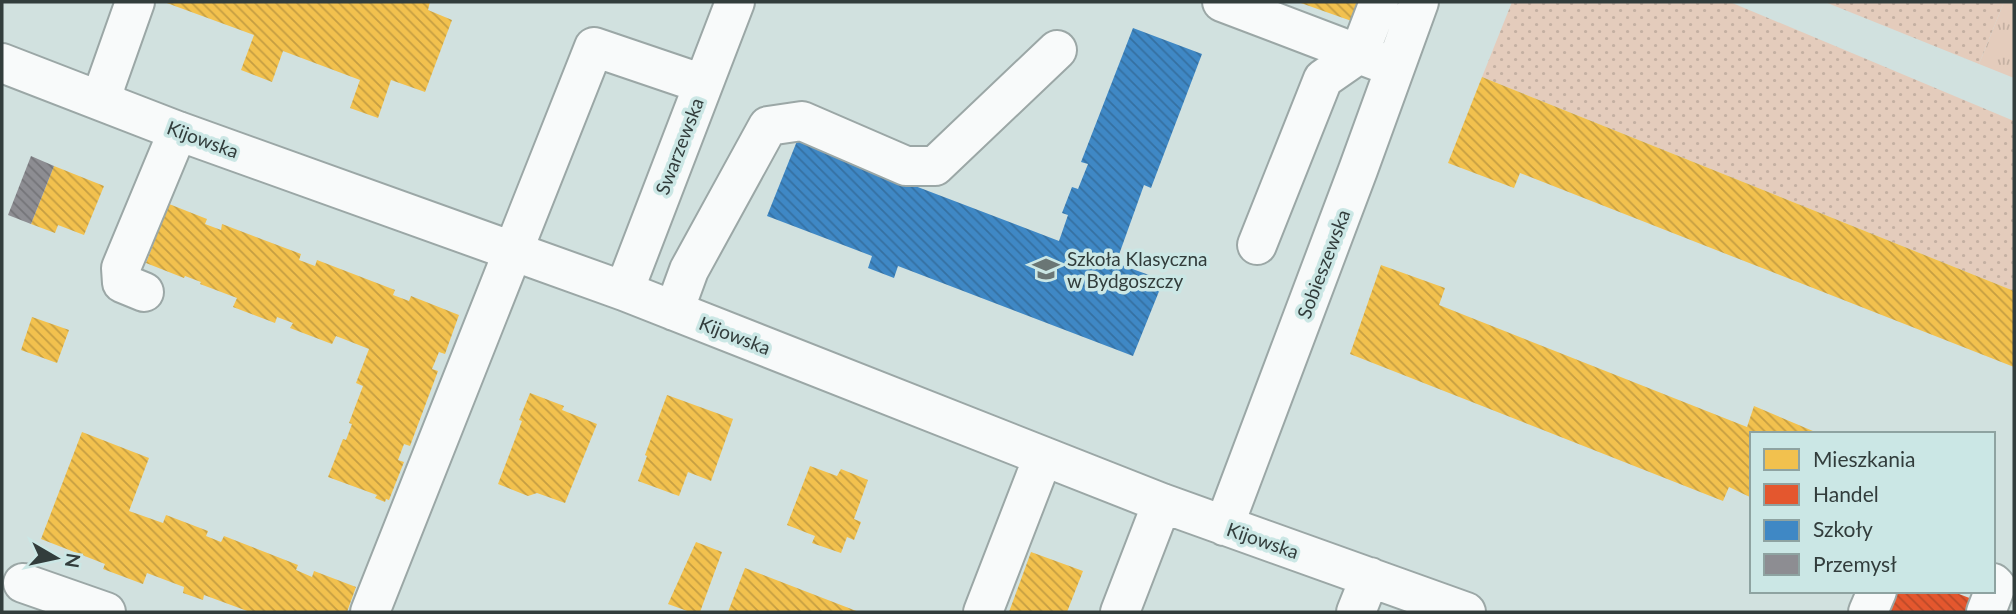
<svg xmlns="http://www.w3.org/2000/svg" width="2016" height="614" font-family="Lato,sans-serif">
  <style>
    .grass { fill: url(#grass-tufts) }
    .garden { fill: url(#garden-dots) }
    .homes { fill: url(#homes-back-hatch) }
    .shops { fill: url(#shops-back-hatch) }
    .schools { fill: url(#schools-back-hatch) }
    .industry { fill: url(#industry-back-hatch) }
    .lines { fill: none; stroke-linecap: round; stroke-linejoin: round }
    .minor-casing { stroke: #9ba7a6; stroke-width: 42 }
    .minor { stroke: #f8fafa; stroke-width: 38 }
    .labels { text-anchor: middle; dominant-baseline: central; stroke-width: 7; stroke-linejoin: round; paint-order: stroke }
    .street-label { font-size: 19px; fill: #323d3c; stroke: #cbe7e5 }
    .poi-label { font-size: 19px; fill: #323d3c; stroke: #cbe7e5; text-anchor: start }
  </style>
  <defs>
    <pattern id="grass-tufts" width="24" height="20" patternUnits="userSpaceOnUse" patternTransform="scale(1.75)"><rect width="24" height="20" fill="#e4ccbc"/><path d="M3 7l-1-3M5 7V3M7 7l1-3M15 17l-1-3M17 17v-4M19 17l1-3" fill="none" stroke="#c4b0a2"/></pattern>
    <pattern id="garden-dots" width="8" height="8" patternUnits="userSpaceOnUse" patternTransform="scale(1.75)"><rect width="8" height="8" fill="#e4ccbc"/><path d="M2 2h.1M6 6h.1" fill="none" stroke="#c4b0a2" stroke-width="1.8" stroke-linecap="round"/></pattern>
    <pattern id="homes-back-hatch" width="6" height="6" patternUnits="userSpaceOnUse" patternTransform="scale(1.75)"><rect width="6" height="6" fill="#f2c14e"/><path d="M-1 5l2 2M0 0l6 6M5-1l2 2" fill="none" stroke="#c59e42"/></pattern>
    <pattern id="shops-back-hatch" width="6" height="6" patternUnits="userSpaceOnUse" patternTransform="scale(1.75)"><rect width="6" height="6" fill="#e4572e"/><path d="M-1 5l2 2M0 0l6 6M5-1l2 2" fill="none" stroke="#b94928"/></pattern>
    <pattern id="schools-back-hatch" width="6" height="6" patternUnits="userSpaceOnUse" patternTransform="scale(1.75)"><rect width="6" height="6" fill="#3f88c5"/><path d="M-1 5l2 2M0 0l6 6M5-1l2 2" fill="none" stroke="#3570a1"/></pattern>
    <pattern id="industry-back-hatch" width="6" height="6" patternUnits="userSpaceOnUse" patternTransform="scale(1.75)"><rect width="6" height="6" fill="#8d8d92"/><path d="M-1 5l2 2M0 0l6 6M5-1l2 2" fill="none" stroke="#747478"/></pattern>
  </defs>
  <rect width="100%" height="100%" fill="#d1e1df"/>
  <path class="grass" d="M2004,2H2014V78L1979,64Z"/>
  <path class="garden" d="M1512,2H1730L2014,121V291L1482,77Z
    M1825,2H2004L1979,64Z"/>
  <path class="homes" d="M164,2H430L428,10L452,20L425,92L391,80L378,118L350,108L360,80L283,51L272,82L241,70L254,35Z
    M1298,2H1369L1360,24Z
    M1482,77L2014,291V367L1520,173L1514,188L1448,163Z
    M54,166L104,186L84,235L58,225L55,233L31,224Z
    M169,204L207,219L205,224L221,230L222,224L301,254L299,260L315,266L317,260L395,290L393,295L409,301L411,296L459,315L445,354L439,352L432,369L438,371L410,446L404,444L398,460L404,462L389,500L386,499L385,502L375,498L377,495L328,477L343,439L346,440L352,424L349,423L363,386L356,383L369,349L336,336L332,344L290,328L293,323L277,317L275,323L233,307L237,298L200,284L201,282L185,276L184,278L146,263Z
    M1381,265L1445,288L1439,305L1747,427L1754,406L1820,434H1752V498L1729,487L1723,501L1350,354Z
    M32,317L69,330L57,363L21,350Z
    M530,393L564,406L562,410L597,424L565,503L537,493L528,496L498,484L522,421L519,420Z
    M667,395L733,419L711,481L688,472L679,496L638,481L647,456L645,455Z
    M82,432L149,458L129,511L163,523L166,515L208,531L206,536L221,542L224,536L298,565L296,570L312,577L314,571L356,587L347,612H250L204,595L203,600L183,593L184,587L147,573L143,584L103,569L105,564L41,539Z
    M810,466L837,476L841,469L868,480L854,519L861,522L854,540L847,537L841,553L812,543L815,536L787,525Z
    M696,542L722,552L700,612H690L668,604Z
    M1031,552L1083,571L1067,612H1009Z
    M745,568L859,612H728Z"/>
  <path class="shops" d="M1898,591H1951L1980,602L1976,612H1890Z"/>
  <path class="schools" d="M1133,28L1202,54L1151,188L1144,185L1116,263L1160,279H1164L1133,356L898,266L894,278L868,268L872,256L767,216L797,141L1059,241L1068,215L1062,213L1072,187L1078,189L1088,164L1081,162Z"/>
  <path class="industry" d="M31,156L54,166L31,224L8,215Z"/>
  <g class="lines">
    <g class="minor-casing">
      <path id="minor" d="M1222,2L1377,61
        M2,63L178,131L624,291L1162,503L1466,612
        M104,101L106,84L135,2
        M1257,245L1323,79L1359,54L1379,2
        M624,291L735,2
        M144,292L122,283L121,268L178,131
        M674,311L689,270L768,126L802,121L906,166H935L1057,50
        M1224,526L1358,170L1419,2
        M23,583L106,612
        M370,612L594,47L703,84
        M983,612L1043,457
        M1120,612L1162,503
        M1356,612L1370,577
        M1868,612L1877,591
        M1986,612L1996,586L1993,583"/>
    </g>
    <use href="#minor" class="minor"/>
  </g>
  <defs>
    <g id="school-bare" transform="scale(2.1)"><path d="M0-5L7-2L0 1L-7-2ZM-4 1L0 2.5L4 1V4Q0 6-4 4Z" fill="#6a7675" stroke="#cbe7e5" stroke-width="2.5" paint-order="stroke"/></g>
  </defs>
  <g fill-rule="evenodd">
    <use href="#school-bare" x="1046" y="269"/>
  </g>
  <g class="labels">
    <g class="street-label">
      <text transform="translate(203 139) rotate(20)">Kijowska</text>
      <text transform="translate(679 146) rotate(-69)">Swarzewska</text>
      <text transform="translate(1323 264) rotate(-69)">Sobieszewska</text>
      <text transform="translate(735 335) rotate(21)">Kijowska</text>
      <text transform="translate(1263 540) rotate(19)">Kijowska</text>
    </g>
    <g class="poi-label">
      <text x="1067" y="258">Szkoła Klasyczna<tspan x="1067" dy="22">w Bydgoszczy</tspan></text>
    </g>
  </g>
  <rect width="2016" height="614" fill="none" stroke="#323d3c" stroke-width="7"/>
  <rect x="1750" y="432" width="245" height="161" fill="#cbe7e5" stroke="#8ea3a1" stroke-width="2"/>
  <rect x="1764" y="449" width="35" height="21" fill="#f2c14e" stroke="#8ea3a1" stroke-width="2"/>
  <text x="1813" y="467" font-size="21" fill="#323d3c">Mieszkania</text>
  <rect x="1764" y="484" width="35" height="21" fill="#e4572e" stroke="#8ea3a1" stroke-width="2"/>
  <text x="1813" y="502" font-size="21" fill="#323d3c">Handel</text>
  <rect x="1764" y="520" width="35" height="21" fill="#3f88c5" stroke="#8ea3a1" stroke-width="2"/>
  <text x="1813" y="537" font-size="21" fill="#323d3c">Szkoły</text>
  <rect x="1764" y="554" width="35" height="21" fill="#8d8d92" stroke="#8ea3a1" stroke-width="2"/>
  <text x="1813" y="572" font-size="21" fill="#323d3c">Przemysł</text>
  <g transform="translate(56 558) rotate(99)" stroke="#cbe7e5" stroke-width="5" paint-order="stroke">
  <path d="M0-5L12 26L0 18L-12 26Z" fill="#323d3c"/>
  <text y="-10" font-size="19" font-weight="bold" text-anchor="middle" fill="#323d3c">N</text>
  </g>
</svg>
